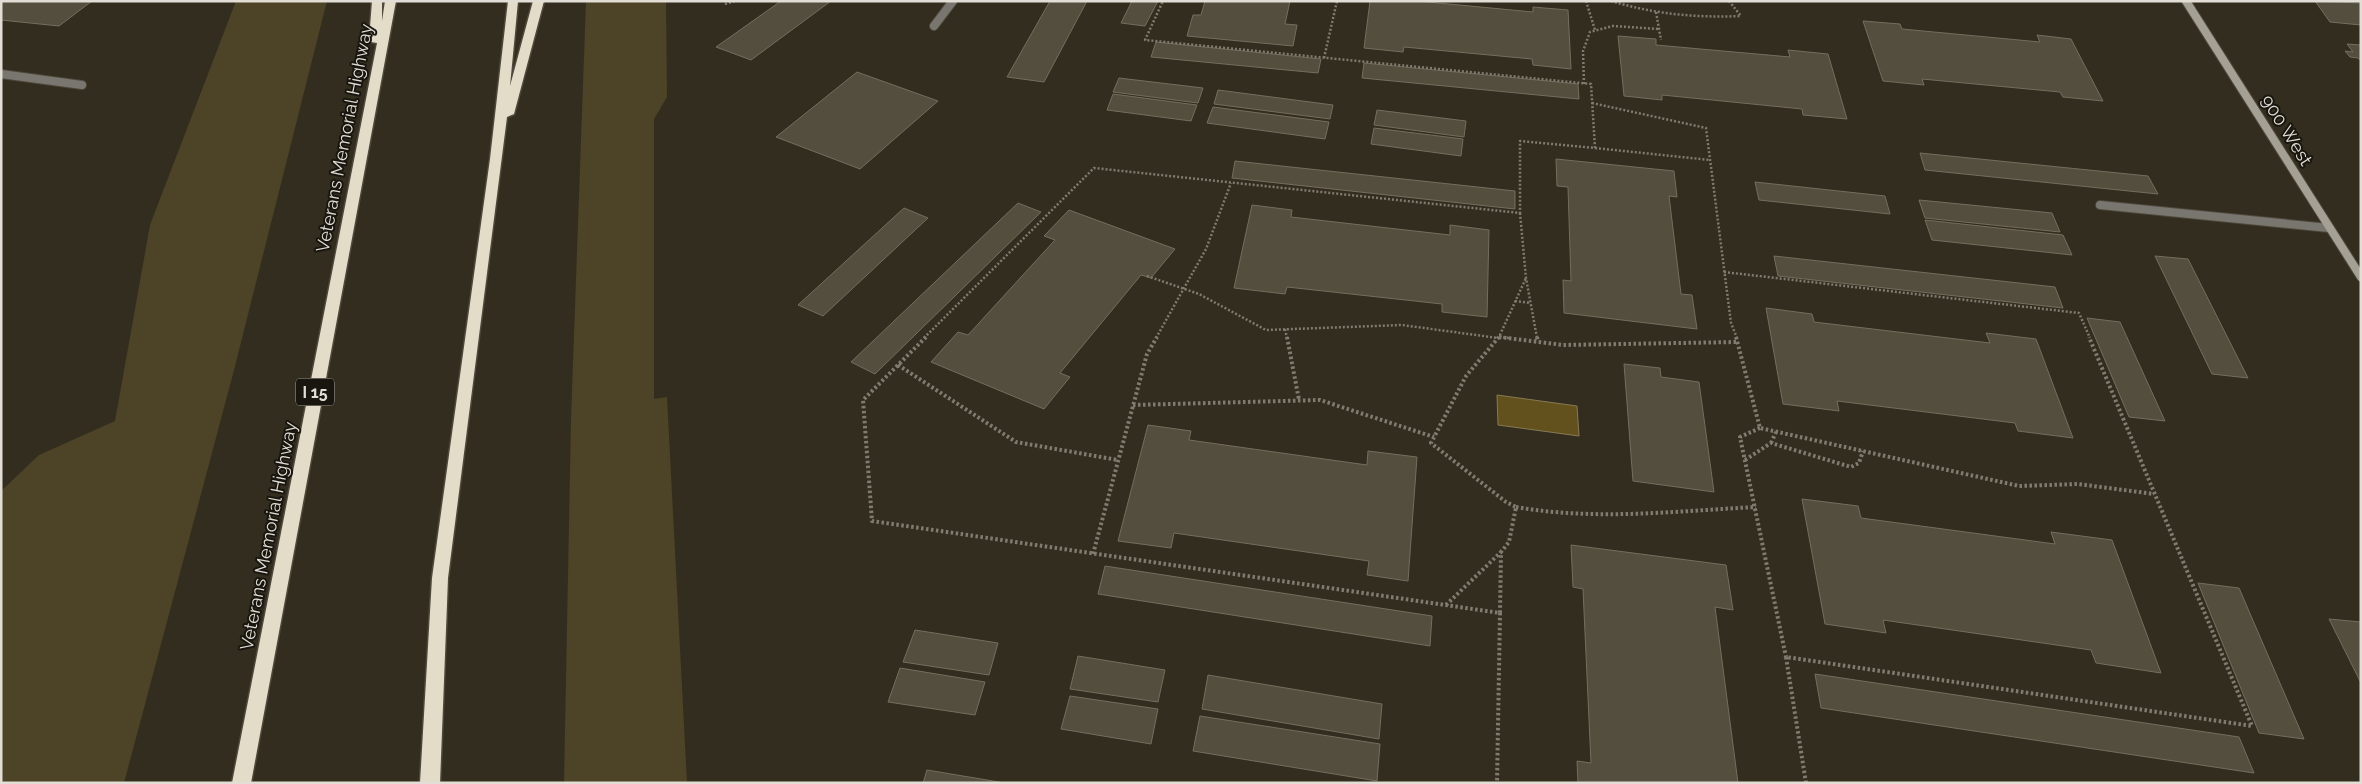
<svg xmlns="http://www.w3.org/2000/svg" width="2362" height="784" font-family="Raleway,sans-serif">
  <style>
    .green { fill: #4d4326 }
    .water { fill: #62511c; stroke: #887b54 }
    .building { fill: #544e3f; stroke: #746e5e }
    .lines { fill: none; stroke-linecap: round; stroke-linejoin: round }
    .service-casing { stroke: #4f493c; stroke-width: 10 }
    .minor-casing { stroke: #4f493c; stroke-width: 10 }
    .secondary-casing { stroke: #4f493c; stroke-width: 10 }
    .motorway-casing { stroke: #4f493c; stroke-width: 3 }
    .path-far1 { stroke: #807b6f; stroke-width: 2.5; stroke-dasharray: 2 2; stroke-linecap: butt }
    .path { stroke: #807b6f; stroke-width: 4; stroke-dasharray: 2.5 2.5; stroke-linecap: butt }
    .service { stroke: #79766f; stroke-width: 8 }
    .minor { stroke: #79766f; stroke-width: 8 }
    .secondary { stroke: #a4a094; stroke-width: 8 }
    .motorway { fill: #e3dcc9; fill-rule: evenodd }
    .labels { text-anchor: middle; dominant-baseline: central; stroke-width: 4; stroke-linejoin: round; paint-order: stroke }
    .shield { fill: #18160f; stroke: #a5a29a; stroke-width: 1 }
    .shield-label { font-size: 16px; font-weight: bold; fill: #e2ded5 }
    .street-label { font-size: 18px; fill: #e2ded5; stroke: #18160f }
  </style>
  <rect width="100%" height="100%" fill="#332d1f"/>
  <path class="green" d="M236,1H327L233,374L124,783H1V491L39,455L115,421L150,225Z
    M586,1H666L667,97L654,119V399L667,397L687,783H564L571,419Z"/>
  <path class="water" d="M1497,395L1577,406L1579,436L1498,425Z"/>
  <path class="building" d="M1,1H92L59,26L1,20Z
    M781,1H831L751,60L716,47Z
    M1050,1H1087L1044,82L1007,77Z
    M1132,1H1158L1145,26L1121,23Z
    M1205,1H1290L1285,24L1297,25L1293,46L1187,36L1193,15H1201Z
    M1370,1H1417L1533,12V7L1568,10L1571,69L1533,65L1532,59L1404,47L1403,52L1364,48Z
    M2315,1L2361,3V25L2330,22Z
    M1863,21L1900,24L1902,29L2040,42L2037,35L2071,39L2103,101L2063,97L2060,92L1922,79L1924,85L1883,81Z
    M1618,36L1656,39V45L1790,57L1788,50L1828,54L1847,119L1803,115L1802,109L1662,95V100L1624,96Z
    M1156,42L1321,59L1318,73L1151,57Z
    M2347,44L2361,45V61L2358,58L2350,57L2345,51L2353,52Z
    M1364,63L1578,84L1579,99L1362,78Z
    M857,72L938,101L860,169L776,137Z
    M1119,78L1203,88L1198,103L1113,92Z
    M1218,90L1333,105L1330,119L1214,104Z
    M1113,94L1197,105L1191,121L1107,110Z
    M1213,107L1329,122L1325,139L1207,123Z
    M1377,110L1466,121L1464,137L1374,125Z
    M1374,128L1463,139L1461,156L1371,144Z
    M1920,153L2148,176L2158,194L1925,170Z
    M1556,159L1674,171L1677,197L1669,196L1681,294L1692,295L1697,329L1564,313L1563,280L1571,281L1568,187L1557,186Z
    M1235,161L1515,191V209L1232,178Z
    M1755,182L1885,196L1890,214L1759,200Z
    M1919,200L2052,213L2060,232L1925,218Z
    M1018,203L1041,212L875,374L851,362Z
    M1252,205L1292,210L1291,217L1450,235V225L1489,230L1487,317L1442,312V304L1287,287L1285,294L1234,288Z
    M904,208L928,218L823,316L798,305Z
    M1069,210L1175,249L1151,278L1141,275L1060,373L1070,377L1044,409L931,362L958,332L968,335L1055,240L1044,236Z
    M1925,220L2063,235L2072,255L1932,240Z
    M1774,256L2055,287L2063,308L1778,276Z
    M2155,256L2188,259L2248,378L2212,374Z
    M1766,308L1812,314L1814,322L1990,343L1986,333L2036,339L2073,438L2018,431L2015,423L1837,401L1839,411L1783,404Z
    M2087,318L2120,322L2165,421L2129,417Z
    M1624,364L1660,368L1661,377L1699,382L1714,492L1633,481Z
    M1148,425L1191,431L1189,440L1367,465L1368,451L1417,457L1408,581L1367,575L1369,561L1174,533L1171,548L1118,541Z
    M1802,499L1858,506L1861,518L2055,544L2051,532L2112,540L2161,673L2096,663L2091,650L1883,620L1886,633L1825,624Z
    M1571,545L1726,565L1733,610L1715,607L1738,783H1578L1577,761L1591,763L1583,589L1573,587Z
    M1105,566L1432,616L1430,646L1098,594Z
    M2198,583L2239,588L2304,739L2259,733Z
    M2329,619L2361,622V683Z
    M915,630L998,643L989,675L903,662Z
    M1078,656L1165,670L1158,702L1070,689Z
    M900,668L985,682L975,715L888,702Z
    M1815,674L2239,737L2254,773L1821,708Z
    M1208,675L1382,704L1379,739L1202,709Z
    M1070,696L1158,709L1151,744L1061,729Z
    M1200,716L1380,744L1377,781L1193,751Z
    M927,770L1005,783H923Z"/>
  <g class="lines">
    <g class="service-casing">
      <path id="service" d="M1,74L82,85
        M2100,205L2329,228"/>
    </g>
    <g class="minor-casing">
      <path id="minor" d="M934,26L953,1"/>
    </g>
    <g class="secondary-casing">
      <path id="secondary" d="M2186,1L2361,277"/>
    </g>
    <g class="motorway-casing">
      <path id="motorway" d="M372,1H382V21L385,1H396L251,783H232L377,43L371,42L369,40Z
        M508,1H518L510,86L533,1H544L514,114L507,117L448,578L440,783H420L432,578L490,159Z"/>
    </g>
    <path class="path-far1" d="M1586,1L1595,30
      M1611,1C1654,14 1696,18 1741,16
      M1729,1L1741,16
      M725,4L735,1
      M1656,12L1661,40
      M1324,58L1337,1
      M1584,84L1583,51L1590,32L1613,26L1659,29
      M1592,103L1706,128L1731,323L1737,338
      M1595,148L1710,160
      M1520,213L1526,278L1537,338
      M1724,272L2079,313L2090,338
      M1147,276L1199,294L1266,330L1402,325L1498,338
      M1515,301L1530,303
      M1285,329L1287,338
      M924,338L1094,168L1520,213V141L1595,148L1591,84L1145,40L1163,1
      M1156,338L1206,249L1231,183
      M1509,338L1499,337L1526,278"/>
    <path class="path" d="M926,337L863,400L872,521L1500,613L1497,783
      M1287,337L1299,400
      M1499,337L1466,376L1431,443L1506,502L1516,507L1509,542L1501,552L1500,613
      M1499,337L1563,345L1738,342
      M1537,337L1538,342
      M1736,337L1760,428L2019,486L2078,484L2154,494
      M898,365L1016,442L1118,460
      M1133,405L1320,400L1434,437
      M1760,428L1740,437L1786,657
      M1771,443L1776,432
      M1745,460L1771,443L1851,467L1859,463L1863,451
      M1516,507C1596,521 1676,511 1756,507
      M1093,554L1147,354L1157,337
      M1446,605L1501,552
      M1806,783L1786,657L2252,726L2089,337"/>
    <use href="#service" class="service"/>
    <use href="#minor" class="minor"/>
    <use href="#secondary" class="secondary"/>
    <use href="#motorway" class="motorway"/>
  </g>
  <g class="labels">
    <rect class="shield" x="296" y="378.5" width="38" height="27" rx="4"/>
    <g class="shield-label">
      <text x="315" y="392">I 15</text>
    </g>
    <g class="street-label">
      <text transform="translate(2287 130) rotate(58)">900 West</text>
      <text transform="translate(344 138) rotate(-79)">Veterans Memorial Highway</text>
      <text transform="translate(268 536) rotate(-79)">Veterans Memorial Highway</text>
    </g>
  </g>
  <rect width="2362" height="784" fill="none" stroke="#e2ded5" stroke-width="5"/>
</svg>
